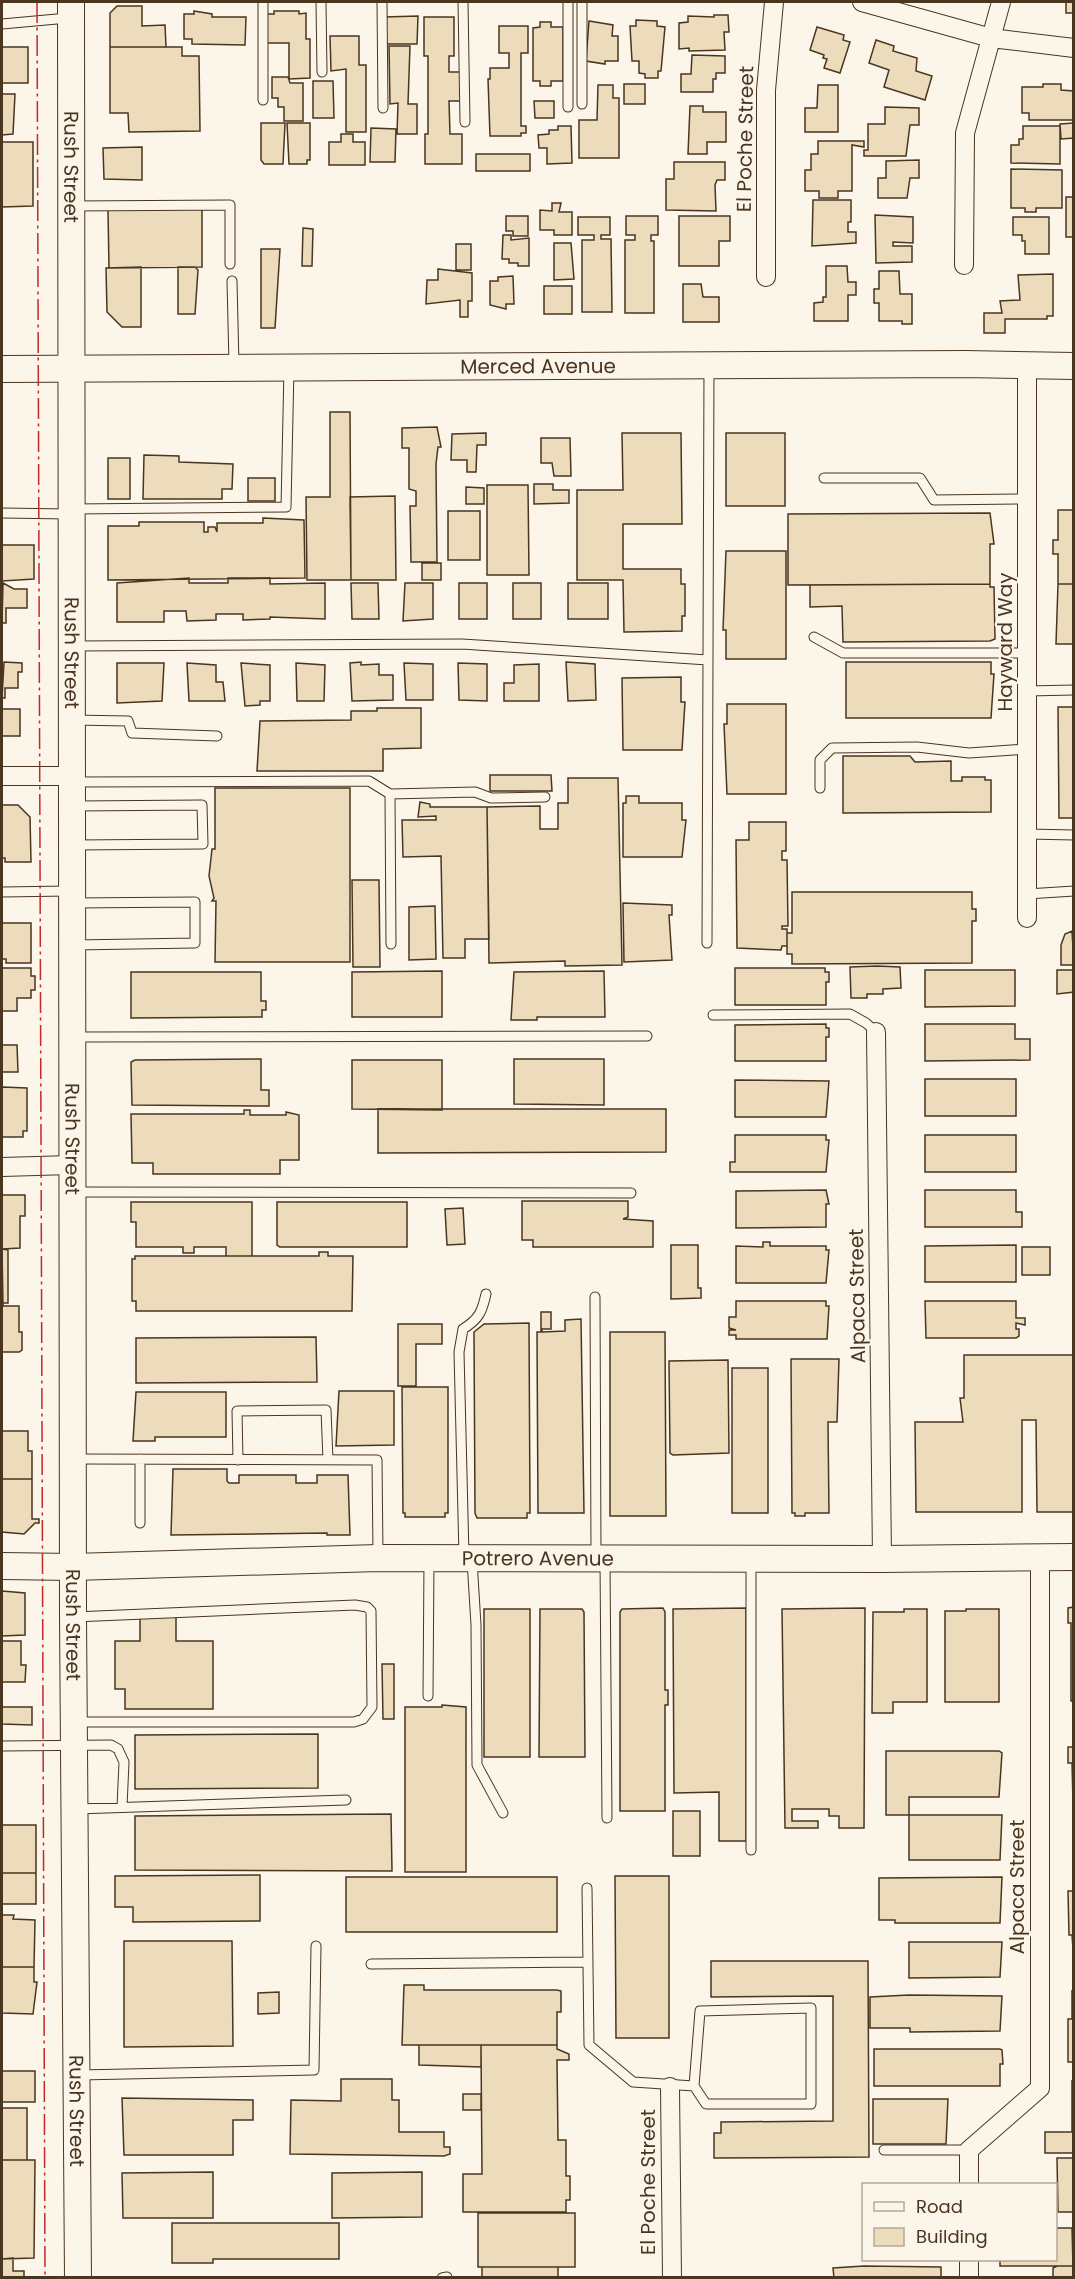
<svg xmlns="http://www.w3.org/2000/svg" width="1075" height="2279" font-family="Poppins,sans-serif">
  <style>
    .building { fill: #ecdcbc; stroke: #4a3520; stroke-width: 1.5 }
    .lines { fill: none; stroke-linecap: round; stroke-linejoin: round }
    .lane-casing { stroke: #4a3520; stroke-width: 11 }
    .street-casing { stroke: #4a3520; stroke-width: 20 }
    .secondary-casing { stroke: #4a3520; stroke-width: 28 }
    .lane { stroke: #fbf6e9; stroke-width: 9 }
    .street { stroke: #fbf6e9; stroke-width: 18 }
    .secondary { stroke: #fbf6e9; stroke-width: 26 }
    .power { stroke: #c62828; stroke-width: 1.5; stroke-dasharray: 21 4.5 3 4.5; stroke-linecap: butt }
    .labels { text-anchor: middle; dominant-baseline: central; stroke-width: 4.5; stroke-linejoin: round; paint-order: stroke }
    .street-label { font-size: 20px; fill: #4a3520; stroke: #fbf6e9 }
  </style>
  <rect width="100%" height="100%" fill="#fbf6e9"/>
  <path class="building" d="M1066,2H1074V13H1066Z
    M117,6H142V26L165,25L166,47H110V13Z
    M194,11L212,14V17H246L245,45L192,44V39H184V14H194Z
    M274,11H299V14L306,13V39H310V78L289,79V43H266V14H274Z
    M714,15H728L729,32H724L725,50L689,51V48L679,49V23L688,22V16L714,17Z
    M418,16L417,44H385L384,17Z
    M424,17H454V56H449V72H462V101H449L450,134H462V164H425V134H428V56H424Z
    M636,20L657,21V26L665,27L661,71H658V78H645V74L639,73V61H632L630,26H636Z
    M589,21L613,25L612,36H618V61H605V64L586,61Z
    M540,22H551V27H563V81H551V86H540V81H533V28L540,27Z
    M499,26H528V53H521V126H526V133H521V136H490L488,79H490V68H509V53H499Z
    M817,27L844,35L843,40L850,42L840,73L824,68L827,59L823,58L824,55L810,50Z
    M330,36H359V65H366V132H346V69L331,71Z
    M876,40L894,46L893,51L917,58L916,71L932,76L925,100L884,87L889,70L869,63Z
    M389,46H410L408,104H417V134H397L398,103L390,104Z
    M2,47H28V83H2Z
    M110,47H182V56H199L200,131L129,132L128,113H110Z
    M692,55L725,56V73H716V79H713V92H681V74H691Z
    M272,77H288L290,83H303V121H284V107H278V98H272Z
    M313,81H333L334,118H313Z
    M624,84H645V104H624Z
    M1043,84H1061V90L1074,91V120H1029V113H1022V87H1043Z
    M598,85H613V98H619V158H579V120H597Z
    M818,85H838V132H805V108H817Z
    M2,94H15L13,134L2,135Z
    M534,101H554V118H535Z
    M690,106H703V112H726V142H707V154H688Z
    M885,107L919,108V125H910L906,156H864V150H868V124H885Z
    M261,123H285L283,164H264L261,160Z
    M287,123H310V160H307V164H289Z
    M1074,123V138L1061,139L1060,124Z
    M558,126H571L572,163L547,164V148H539L538,135L549,134V130H558Z
    M1023,126H1060V164L1011,163V145H1019V139H1023Z
    M371,128L396,129L395,162H370Z
    M341,134H353V142H365V165H329V142H341Z
    M818,141H864V147L852,145V191H838V198H819V191H805V170H811V154H818Z
    M2,142H33V206L2,207Z
    M142,147V180L104,179L103,148Z
    M476,154H530V171H476Z
    M919,160V178H910L907,198H878V178H886V161Z
    M674,162H725V180H717L715,185L716,211L666,210V179H674Z
    M1011,169L1062,170V208H1036V212H1025V208H1011Z
    M1066,197H1074V237H1066Z
    M813,200H851V222H848V232H856V243L812,246Z
    M552,203H561L559,212H572V235H554V230H540V210L552,211Z
    M202,209V267L109,268L108,210Z
    M875,215L913,217V243L893,242V246H912V262L876,263Z
    M506,216H528V236H513V231H506Z
    M626,216H658V235H651V241H654V313H625V240H635V235H626Z
    M679,216H730V241H719V266H679Z
    M578,217H610V235H601V239H611L612,312H582V240H594V235H578Z
    M1013,217H1049V254H1025V241H1022V235H1013Z
    M303,228L313,229L312,266H302Z
    M503,235H511V240L529,238V266H518V263H509V259H502Z
    M554,243H571L574,279L554,280Z
    M456,244H471V270H456Z
    M261,249H280L275,328H261Z
    M826,266H847L848,282H856V295H848V321H814V303L823,302V297H826Z
    M141,267V327H122L107,312L106,268Z
    M178,267H195L198,270L195,314H178Z
    M438,269L472,273V301H468V317H460V300L426,304L427,280H438Z
    M879,271H899L900,294H912V324H902V321H879V303H874V289H879Z
    M1053,274V316H1047V319H1005V333H984V313H1002L1000,301L1020,300L1018,275Z
    M513,276L514,304H506V309L490,305V281H498V277Z
    M683,284H701L703,297H719V322H683Z
    M544,286H572V314H544Z
    M330,412H350L351,580H307L306,497H330Z
    M437,427L441,447H438L436,464L437,562H411L410,506H416V491L409,489V448H402V428Z
    M486,433V445H477L476,472H467V460H451L452,434Z
    M622,433H681L682,524H623V569H681V584H685V616H682V631L624,632L623,580H577V490H623Z
    M726,433H785V506H726Z
    M541,438H570L571,476H554L552,463H541Z
    M144,455L179,456V462L233,464L232,489H222V499H143Z
    M108,458H130V499H108Z
    M248,478H275V501H248Z
    M534,484H553V490H569V503L534,504Z
    M487,485H528L529,575H487Z
    M466,487L484,488V504H466Z
    M395,496L396,580H351L350,497Z
    M1058,510H1074V584H1058V554H1053V540H1058Z
    M448,511H480V560H448Z
    M990,513L994,544H990V584L788,585V514Z
    M263,518L304,520L305,578L108,580V526H139V522H204V532H208V527H215L217,532V523H263Z
    M2,545H34V579L2,581Z
    M726,551H786V659H726V630H723Z
    M422,563H441V580H422Z
    M189,578V583H228V578H270V584L325,583V619L270,617V619L243,620V614H216V620L187,621L186,611H164V622H117V583Z
    M3,583L14,589H27V608H6V623H2Z
    M351,583H378L379,619H352Z
    M405,583H433V619L403,621Z
    M459,583H487V619H459Z
    M513,583H541V619H513Z
    M568,583H608V619H568Z
    M990,584V587H994L995,639L990,641L843,642L842,606L810,607V585Z
    M1058,584H1074V644H1056Z
    M4,662L22,663V672H18V688H5V698H2Z
    M361,662V665L379,664V675H393V700L352,701L350,663Z
    M566,662L595,664L596,700L568,701Z
    M846,662H991V674H994L991,718H846Z
    M117,663H164L162,701L117,703Z
    M187,663L216,665V682H223L225,701H189Z
    M241,663L270,665V701H260V705L245,706Z
    M296,663L325,665L324,701H297Z
    M404,663L433,664V700H406Z
    M458,663L487,664V701L459,700Z
    M539,664V701H504V683H514V665Z
    M681,677V702H685L682,750H623L622,678Z
    M727,704H786V794H727L724,724H727Z
    M1058,707H1074V818H1059Z
    M377,708H421V748L383,749V771H257L260,721L351,720V711H377Z
    M2,709H20V736H2Z
    M843,756H910L915,762L951,761V781H962V777H985V780H991V812L843,813Z
    M490,775H551L552,791H490Z
    M568,778H618L622,965L565,966V961L489,963L487,807L540,806V829H558V803H568Z
    M215,788H350V962H215L216,901H212L214,898L209,876L212,849H215Z
    M626,796H639V803H682V820H686L682,857H623V803H626Z
    M420,802L430,804V807H487L489,939H465V958H443L441,856L403,857L402,820H436V816L418,817Z
    M2,805H18L30,817L31,862H5V858H2Z
    M749,822H786V851H782V860H787L788,926H782V929H787V946H782L781,950L737,948L736,840H749Z
    M352,880H379L380,967H353Z
    M792,892H972V909H976V921H972V963L792,964V954H787V933H792Z
    M623,903L672,905V915H669L672,960L624,962Z
    M435,906L436,959L409,960V907Z
    M2,923H31V963H6V959H2Z
    M1072,931L1074,965H1061V945L1065,934Z
    M877,966L900,967L901,988L883,989V994H867V998H851L850,967Z
    M2,968H31V976H35V990H31V998H17V1011H2Z
    M735,968H825V972H829V982H826V1005H735Z
    M925,970H1015V1006L925,1007Z
    M1057,970H1074V992L1057,994Z
    M442,971V1017H352V972Z
    M604,971L605,1017H537V1020H511L514,972Z
    M131,972H261V1001H266V1010H262V1017L131,1018Z
    M826,1024V1028H829V1037H826V1061H735V1025Z
    M925,1024H1015V1039H1030V1060L925,1061Z
    M2,1045H17L18,1072H2Z
    M261,1059V1090H269V1106L132,1105L131,1062L135,1060Z
    M514,1059H604V1105L514,1104Z
    M352,1060H442V1110L352,1109Z
    M925,1079H1016V1116H925Z
    M735,1080L829,1081L826,1117H735Z
    M2,1087L27,1088V1131H23V1137H2Z
    M378,1109H666V1152L378,1153Z
    M244,1110H250V1115H286V1112L299,1115V1160H280V1174H153V1163H132L131,1114H244Z
    M735,1135H826V1140H829L826,1172H730V1162H735Z
    M925,1135H1016V1172H925Z
    M826,1190L829,1204H826V1227L736,1228V1191Z
    M925,1190H1016V1212H1022V1227H925Z
    M2,1195H25V1216H20V1248L2,1249Z
    M522,1201H628V1217L623,1219L653,1221V1247H533V1240H522Z
    M131,1202H252V1256H226V1247H194V1253H183V1247H136V1222H131Z
    M277,1202H407V1247H280L277,1245Z
    M463,1208L465,1244L447,1245L445,1209Z
    M763,1242H770V1246H826V1250H829L826,1283H736V1246L763,1247Z
    M671,1245H698V1288H701V1298L671,1299Z
    M1016,1245V1282H925V1246Z
    M1022,1247H1050V1275H1022Z
    M2,1249L8,1250V1303H3V1306Z
    M319,1252H328V1256H353L352,1311H136V1301H132V1259H135V1256H319Z
    M736,1301H826V1306H829L827,1339H736V1335H729V1330H736L729,1328V1317H736Z
    M925,1301H1016V1318H1025V1325L1016,1323V1329H1019V1336L1016,1338H926Z
    M2,1306H19V1332H22V1350L19,1352H2Z
    M541,1312H551V1329H542V1332L565,1331V1320L581,1319L584,1513H538L537,1332H541Z
    M529,1323L530,1513H527V1518H477L475,1513L474,1332L484,1324Z
    M398,1324H442V1344H416V1386H398Z
    M610,1332H665L666,1516H610Z
    M316,1337L317,1382L136,1383V1338Z
    M964,1355H1074V1512H1037L1036,1420H1022V1512H916L915,1422H963L960,1398H964Z
    M791,1359H839L837,1422H828L829,1513H805V1516H795V1513H792Z
    M728,1360L729,1453L673,1455L670,1453L669,1361Z
    M732,1368H768V1513H732Z
    M402,1387H448V1513H445V1517H405V1513H403Z
    M339,1391H394V1445L336,1446Z
    M136,1392H226V1437H155V1441H133Z
    M2,1431H28V1451H32V1479H2Z
    M173,1469H227V1481L229,1483H239V1475H296V1483H317V1475H348L350,1535H327V1533L171,1535Z
    M2,1479H32V1519H39V1523H35L24,1534L2,1532Z
    M2,1591L25,1593V1635L2,1636Z
    M1074,1607V1701H1071V1623H1068V1608Z
    M663,1608L665,1612V1690H668V1705H665V1811H620V1612L622,1609Z
    M746,1608V1841H719V1792L674,1793L673,1609Z
    M865,1608L864,1828H839V1816H829V1809H792V1821H818V1828H785L782,1609Z
    M484,1609H530V1757H484Z
    M540,1609H582L584,1612L585,1757H539Z
    M904,1609H927V1702H893V1713H872L873,1612H904Z
    M966,1609H999V1702H945V1611H966Z
    M140,1616H176V1641H213V1709H125V1689H115V1641H140Z
    M2,1641H21V1665H26L25,1682H2Z
    M382,1664H394V1719H383Z
    M442,1705L466,1707V1872H405V1707H442Z
    M2,1707H32V1725L2,1724Z
    M318,1734V1788L135,1789V1735Z
    M1068,1747H1074V1841L1072,1763H1068Z
    M886,1751H999L1002,1753L999,1797H909V1815H886Z
    M673,1811H700V1856H673Z
    M391,1814L392,1871L135,1870V1816Z
    M909,1815H1002L1000,1860H909Z
    M2,1825H36V1873H2Z
    M2,1873H36V1904H2Z
    M260,1875V1921L133,1922V1907H115V1876Z
    M615,1876H669V2038H616Z
    M346,1877H557V1932H346Z
    M1002,1877L1000,1923H895V1920H879V1878Z
    M1068,1891H1074V1963L1072,1935H1069Z
    M2,1915H14L13,1919L35,1920L34,1967H2Z
    M124,1941H232L233,2046L124,2047Z
    M909,1942H1002L1000,1977L909,1978Z
    M711,1961H868L869,2157L714,2158V2133H721V2122L833,2121V1996L711,1997Z
    M2,1967H34V1982H37L33,2014L2,2013Z
    M404,1985H424V1990H557L561,1991V2012H557V2045H402Z
    M1072,1990L1074,2062H1068V2019H1072Z
    M279,1992V2013L258,2014V1993Z
    M909,1995L1002,1996L1000,2031L910,2032V2028H870V1997Z
    M419,2045H481V2067L419,2065Z
    M481,2045H557V2049L569,2054V2060H557L558,2140H566V2176H570V2200H566V2212H463V2174H482Z
    M874,2049H1000L1002,2050L1003,2064H1000V2086H874Z
    M2,2071H35V2102H2Z
    M341,2079H392V2100H399V2132H444V2147H450V2154L444,2156L290,2154L291,2100L341,2101Z
    M1072,2080L1074,2153H1045V2132H1072Z
    M463,2094H481V2110H463Z
    M122,2098L253,2100V2120H233V2155H124Z
    M873,2099H948L946,2144H873Z
    M2,2108H27V2160H2Z
    M1057,2158H1074V2212H1058Z
    M2,2160H35L34,2258L2,2259Z
    M213,2172V2218H123L122,2173Z
    M422,2172V2217L332,2218V2173Z
    M478,2213H575V2267H478Z
    M172,2223H339V2259H213V2263H172Z
    M1056,2228H1072L1073,2266H1000V2261L997,2260H1056Z
    M13,2258V2271H24V2278H2V2259Z
    M864,2266L941,2267V2278H834L833,2268Z
    M1057,2266H1074V2278H1053V2268Z
    M482,2267H558V2278H482Z"/>
  <g class="lines">
    <g class="lane-casing">
      <path id="lane" d="M263,2V100
        M321,2L322,72
        M382,2L383,108
        M463,2L465,122
        M568,2V107
        M582,2V104
        M2,24L68,18
        M73,206L230,205V264
        M232,281L234,365
        M824,478H920L934,500L1027,499
        M73,509L286,507L289,368
        M2,513L69,514
        M814,637L843,653H1027
        M75,646L462,644L708,660
        M1027,691L1074,690
        M73,720L128,721L132,733L217,736
        M73,782L369,781L390,794L391,944
        M820,788V760L832,748L917,747L969,753L1027,749
        M390,794L475,792L491,798L545,797
        M1027,834L1074,835
        M74,845L203,844L202,805L75,806
        M2,892L69,891
        M1027,894L1074,891
        M73,903L195,902V943L74,945
        M707,943L709,366
        M713,1015L850,1014L866,1023L876,1032
        M75,1037L647,1036
        M73,1192L631,1193
        M595,1297L596,1556
        M76,1459L377,1460L378,1555
        M140,1459V1523
        M238,1460L237,1411L326,1410L328,1460
        M464,1556L459,1352L463,1329C479,1319 482,1312 486,1294
        M472,1560L476,1625L477,1765L503,1813
        M605,1561L607,1818
        M74,1617L355,1605L367,1607L371,1611L372,1707L363,1719L354,1722H77
        M428,1696L429,1560
        M2,1746L111,1745L118,1749L124,1762L122,1807
        M77,1809L346,1800
        M751,1850V1561
        M587,1888L589,2045L633,2082L694,2086L706,2104H811V2008L700,2011L694,2086
        M371,1964L588,1962
        M79,2075L314,2070L316,1946
        M884,2150H969
        M442,2278L447,2277"/>
    </g>
    <g class="street-casing">
      <path id="street" d="M862,2L991,38L1074,48
        M964,265L965,133L1001,2
        M766,277V90L774,2
        M1027,365V918
        M2,776H71
        M876,1032L882,1559
        M2,1167L71,1165
        M670,2087L672,2278
        M969,2184V2150L1040,2088V1557
        M969,2260V2278"/>
    </g>
    <g class="secondary-casing">
      <g id="secondary">
        <path id="s1" d="M71,2L73,1617L78,2278"/>
        <path id="s2" d="M2,369L965,364L1074,366"/>
        <path id="s3" d="M2,1566L73,1567L378,1558L882,1559L1074,1557"/>
      </g>
    </g>
    <use href="#lane" class="lane"/>
    <use href="#street" class="street"/>
    <use href="#secondary" class="secondary"/>
    <path class="power" d="M37,2L45,2278"/>
  </g>
  <g class="labels">
    <g class="street-label">
      <text transform="translate(745 139) rotate(-89)">El Poche Street</text>
      <text stroke="none"><textPath href="#s1" startOffset="165">Rush Street</textPath></text>
      <text stroke="none"><textPath href="#s2" startOffset="536">Merced Avenue</textPath></text>
      <text transform="translate(1005 642) rotate(-90)">Hayward Way</text>
      <text stroke="none"><textPath href="#s1" startOffset="651">Rush Street</textPath></text>
      <text stroke="none"><textPath href="#s1" startOffset="1137">Rush Street</textPath></text>
      <text transform="translate(857 1296) rotate(-91)">Alpaca Street</text>
      <text stroke="none"><textPath href="#s3" startOffset="536">Potrero Avenue</textPath></text>
      <text stroke="none"><textPath href="#s1" startOffset="1623">Rush Street</textPath></text>
      <text transform="translate(1017 1887) rotate(-90)">Alpaca Street</text>
      <text stroke="none"><textPath href="#s1" startOffset="2109">Rush Street</textPath></text>
      <text transform="translate(648 2182) rotate(-90)">El Poche Street</text>
    </g>
  </g>
  <rect width="1075" height="2279" fill="none" stroke="#4a3520" stroke-width="6"/>
  <rect x="862" y="2183" width="195" height="78" fill="#fbf6e9" stroke="#b4a999" stroke-width="1.5"/>
  <rect x="874" y="2202" width="30" height="9" fill="#fbf6e9" stroke="#b4a999" stroke-width="1.5"/>
  <text x="916" y="2213" font-size="18" fill="#4a3520">Road</text>
  <rect x="874" y="2228" width="30" height="18" fill="#ecdcbc" stroke="#b4a999" stroke-width="1.5"/>
  <text x="916" y="2243" font-size="18" fill="#4a3520">Building</text>
</svg>
